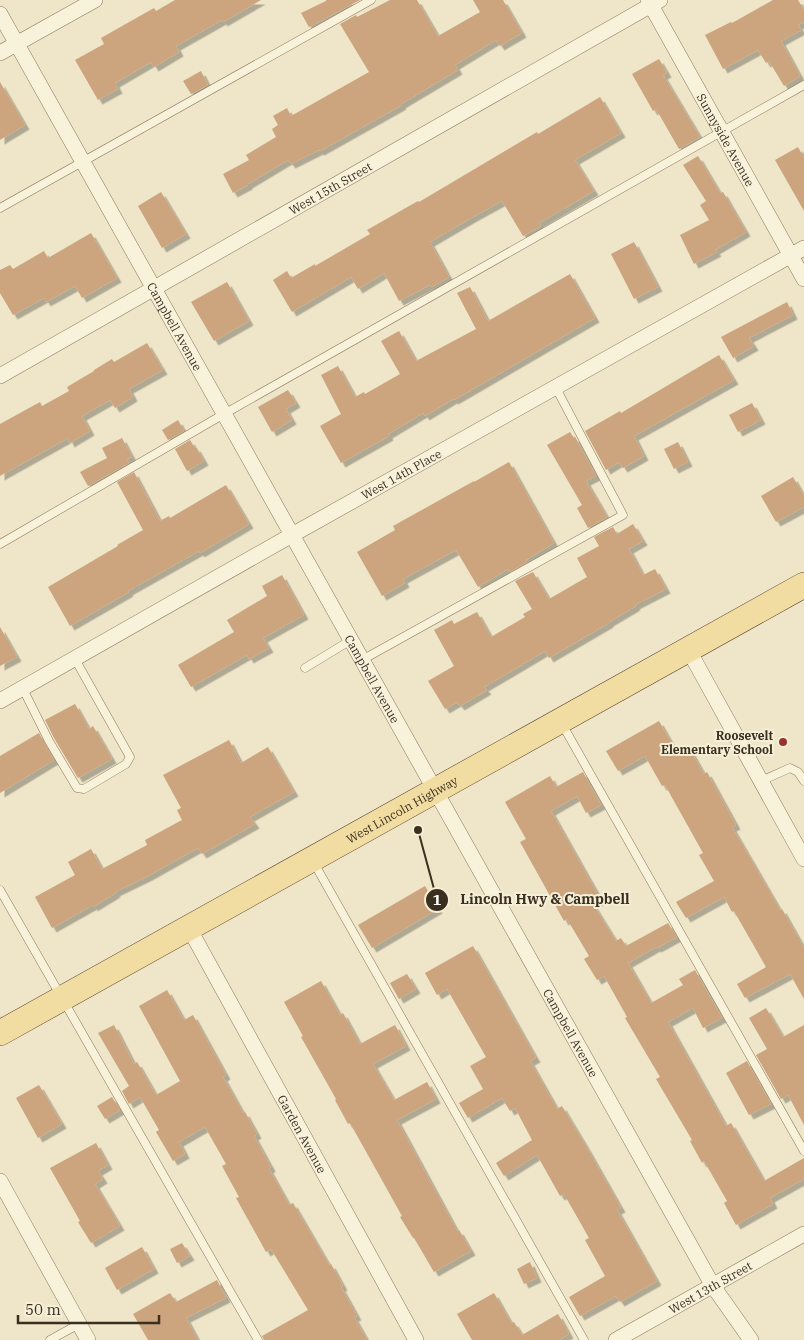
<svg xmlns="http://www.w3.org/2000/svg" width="804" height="1340" font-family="'IBM Plex Serif',serif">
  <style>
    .building { fill: #cca47e; filter: url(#shadow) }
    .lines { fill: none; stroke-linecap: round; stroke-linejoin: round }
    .service-casing { stroke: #8b785d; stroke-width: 9 }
    .minor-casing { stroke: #8b785d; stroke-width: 16 }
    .primary-casing { stroke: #594631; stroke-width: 26 }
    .service { stroke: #f9f2db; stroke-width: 8 }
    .minor { stroke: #f9f2db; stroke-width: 15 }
    .primary { stroke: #f1dda1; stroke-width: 25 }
    .poi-dot { fill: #9a332d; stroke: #f6efd7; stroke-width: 2 }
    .labels { text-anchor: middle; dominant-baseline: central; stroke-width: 4; stroke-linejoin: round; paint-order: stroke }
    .street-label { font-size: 12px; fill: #3b2f20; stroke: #f6efd7 }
    .poi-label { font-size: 12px; font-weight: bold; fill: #3b2f20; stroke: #f6efd7; text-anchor: end }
    .leader { fill: none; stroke: #3b2f20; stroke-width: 2 }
    .callout-dot { fill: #3b2f20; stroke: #f6efd7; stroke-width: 2 }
    .mark-label { font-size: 15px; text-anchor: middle; font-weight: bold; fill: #fff }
    .callout-label { font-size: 14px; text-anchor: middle; font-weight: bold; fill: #3b2f20; stroke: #f6efd7; stroke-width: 4; stroke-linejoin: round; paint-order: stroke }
  </style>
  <defs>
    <filter id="shadow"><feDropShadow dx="4.5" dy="4.5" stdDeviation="0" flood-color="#0004"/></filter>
  </defs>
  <rect width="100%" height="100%" fill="#efe5c8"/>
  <path class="building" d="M175,0H261L223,22L222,20L176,46L179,52L154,67L151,62L115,83L118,89L98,100L75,60L104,44L101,38L154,8L156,11Z
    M326,0H360L309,27L301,13L326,1Z
    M390,0H417L438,36L480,12L473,0H503L522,33L500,46L496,40L455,65L458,70L401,104L402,105L320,151L319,150L291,164L288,160L248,184V185L233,193L223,174L249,160L246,155L276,137L272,129L278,125L273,116L287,108L291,116L369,72L340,24L356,15L357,17Z
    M773,0H798L804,10V22L798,25L801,30L781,41L800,76L784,86L769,61L766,63L758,50L723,69L705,35L731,22L732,23Z
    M659,59L667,73L663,75L700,137L679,149L656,109L653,111L632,74Z
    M201,71L208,85L191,94L183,81Z
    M0,82L25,125L0,140Z
    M600,97L621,133L575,160L594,191L539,223L541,226L523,236L502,201L471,218L430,242L449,277L432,287L430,285L399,301L384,273L358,289L351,277L292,312L273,280L287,271L291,278L315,264V266L370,234L367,230L418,201L419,202L537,132L538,134Z
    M798,147L804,158V211L775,160Z
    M698,156L720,193L723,192L746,232L715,250L717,252L694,264L680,235L709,220L700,205L706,201L683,165Z
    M161,192L186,234L162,248L138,206Z
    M91,233L117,278L82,298L75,286L46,302L44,298L13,315L0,293V270L10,265L13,269L44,251L48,258Z
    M634,242L658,287L634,299L611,254Z
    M570,274L595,318L454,400L453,399L425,416L423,413L388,434L389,436L341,463L320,426L341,414L321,375L338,366L355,397L364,392L365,394L400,374L381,341L399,331L416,361L476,329L457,293L470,287L488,321Z
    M227,282L249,321L214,341L191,302Z
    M787,302L793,315L749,338L754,346L733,358L721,337Z
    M147,343L163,370L129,389L133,397L115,408L110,400L82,416L90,431L70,443L68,438L0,476V424L40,402L42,406L69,391L67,387L94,371V370L112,359L114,362Z
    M719,355L734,380L634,436L644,456L623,468L619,462L606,470L585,431L620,411L621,413Z
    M288,390L296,403L286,409L292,420L272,432L258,407Z
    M752,403L761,420L738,432L729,415Z
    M178,420L184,431L168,440L162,430Z
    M570,432L574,438L575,437L596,476L586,481L607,517L588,528L577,508L582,505L547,445Z
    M122,438L132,457L127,459L129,463L88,486L80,472L107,458L102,448Z
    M190,440L195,448L196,447L204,461L187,471L175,449Z
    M678,442L688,462L674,469L664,449Z
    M509,462L554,543L526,560L527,562L510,572L508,569L478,587L456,550L403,579L405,583L382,596L357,552L395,530L393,526L474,481V482Z
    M134,472L160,521L169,516L170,518L226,485L249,524L200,553L199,551L128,591L129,592L70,626L48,587L118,546L117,545L143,530L117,482Z
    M793,477L804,496V507L776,522L761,496Z
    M633,524L643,541L629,549L643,575L655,569L666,589L635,605L636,606L609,622V623L549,658L545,651L484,687L487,690L460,706L457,702L445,709L428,681L454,666L434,630L452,620L454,624L477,612L491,637L525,617L523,614L532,609L515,581L533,572L549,599L587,577L577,558L599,546L594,537L613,527L617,534Z
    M282,575L304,615L263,638L269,648L249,659L247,655L191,687L178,665L234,632L227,620L267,596L262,586Z
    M0,627L17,657L0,666Z
    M75,704L89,729L93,726L112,759L78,778L54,738L45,720Z
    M659,721L677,753L688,746L704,774L707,772L736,825L732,827L780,910L782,909L804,948V999L790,974L745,998L737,984L766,967L734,911L732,912L724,897L686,918L676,902L714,881L699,855L703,853L665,785L662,786L645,756L618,771L606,751Z
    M39,733L54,760L0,793V756Z
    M229,740L241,763L268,747L294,792L250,817L255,824L202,854L198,848L148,876L115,892L116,893L93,907V905L52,928L35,897L75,875L68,862L91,849L102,869L147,845L145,840L182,820L177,810L181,808L163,775Z
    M583,772L601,805L586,813L577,796L551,811L601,900L593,904L616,941L621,938L626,946L668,923L677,937L657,948L656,947L628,963L651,1003L683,985L679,979L695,970L722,1018L703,1028L693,1008L668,1022L726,1126L731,1123L764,1181L804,1158V1179L770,1198L773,1204L736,1225L724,1203L727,1201L704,1161L702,1163L690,1141L692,1140L656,1079L660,1077L625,1018L627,1017L604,976L597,980L584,959L589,956L567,919L564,921L520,842L526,839L505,802L550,776L556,787Z
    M425,886L438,909L372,948L358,925Z
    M473,946L536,1058L530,1061L557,1109L562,1106L587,1148L621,1208L617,1210L657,1281L620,1302L616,1296L580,1316L569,1297L605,1276L585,1240L589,1238L564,1194L560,1196L537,1155L504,1176L496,1163L532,1140L515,1108L510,1111L502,1098L468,1118L459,1103L483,1089L470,1066L486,1057L447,989L437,995L425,973Z
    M407,974L416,989L399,999L390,983Z
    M321,981L340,1015L343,1013L360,1044L395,1025L406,1046L373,1064L394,1100L427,1082L436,1099L397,1120L457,1231L459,1230L471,1251L434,1272L414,1238H413L400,1217L402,1216L350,1123L348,1124L335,1100L336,1099L301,1037L303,1036L284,1002Z
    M167,990L184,1020L193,1015L226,1075L223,1077L243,1113L245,1112L257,1134L254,1136L271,1167L269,1169L289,1205L293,1203L329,1265L331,1264L343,1286L341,1287L357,1316L354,1317L367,1340H264L262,1336L308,1310L271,1249L266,1252L236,1198L239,1197L222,1166L226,1164L205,1127L179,1142L185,1154L173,1161L156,1132L159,1130L140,1097L129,1104L122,1091L129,1086L98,1033L114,1025L134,1064L137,1062L156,1095L180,1081L139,1006Z
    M766,1008L783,1037L804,1025V1125L788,1095L781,1099L756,1055L767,1049L749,1018Z
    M747,1061L771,1104L749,1115L726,1073Z
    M39,1085L62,1124L38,1138L16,1098Z
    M112,1097L120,1110L105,1119L97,1106Z
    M96,1143L108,1165L98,1171L103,1179L95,1184L120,1226L91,1243L78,1222L80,1221L50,1168Z
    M182,1243L190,1256L177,1263L170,1249Z
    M142,1247L154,1269L117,1290L105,1268Z
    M530,1262L537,1278L524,1284L517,1269Z
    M217,1280L226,1298L186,1318L198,1340H148L133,1314L170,1293L176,1302Z
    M494,1293L511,1323L514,1322L522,1335L558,1314L569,1334L559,1340H472L457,1314Z"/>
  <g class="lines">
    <g class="service-casing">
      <path id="service" d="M0,208L371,0
        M0,544L224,414L804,85
        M362,660L623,515L556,388
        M305,668L351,640
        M23,689L49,741L77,788L84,789L126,764L130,757L75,659
        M562,724L804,1151
        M761,781L790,768L798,772L804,781
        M314,863L584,1340
        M0,890L258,1340
        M50,1340L79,1324"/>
    </g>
    <g class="minor-casing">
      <g id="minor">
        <path id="s1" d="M648,0L804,279"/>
        <path id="s2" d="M0,14L713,1286L751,1340"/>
        <path d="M0,53L95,0"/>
        <path id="s3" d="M0,376L660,0"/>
        <path d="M688,649L804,859"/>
        <path id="s4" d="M0,701L292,535L804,248"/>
        <path id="s5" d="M189,928L416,1340"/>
        <path d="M0,1181L88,1340"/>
        <path id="s6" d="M616,1340L804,1234"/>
      </g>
    </g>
    <g class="primary-casing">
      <g id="primary">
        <path id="s7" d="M0,1033L804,585"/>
      </g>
    </g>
    <use href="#service" class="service"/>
    <use href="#minor" class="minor"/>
    <use href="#primary" class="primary"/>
  </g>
  <circle class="poi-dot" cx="783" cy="742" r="5"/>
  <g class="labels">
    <g class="street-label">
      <text stroke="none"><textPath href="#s1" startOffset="160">Sunnyside Avenue</textPath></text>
      <text stroke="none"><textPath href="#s3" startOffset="380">West 15th Street</textPath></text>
      <text stroke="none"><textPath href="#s2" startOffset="358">Campbell Avenue</textPath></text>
      <text stroke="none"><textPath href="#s4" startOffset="461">West 14th Place</textPath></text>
      <text stroke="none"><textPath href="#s2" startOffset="762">Campbell Avenue</textPath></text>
      <text stroke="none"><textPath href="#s7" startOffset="460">West Lincoln Highway</textPath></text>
      <text stroke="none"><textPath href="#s2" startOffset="1168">Campbell Avenue</textPath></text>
      <text stroke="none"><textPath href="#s5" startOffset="235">Garden Avenue</textPath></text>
      <text stroke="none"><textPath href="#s6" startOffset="108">West 13th Street</textPath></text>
    </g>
    <g class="poi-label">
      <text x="773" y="735">Roosevelt<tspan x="773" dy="14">Elementary School</tspan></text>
    </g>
  </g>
  <path class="leader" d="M418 830L437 900"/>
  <g class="callout-dot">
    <circle cx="418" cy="830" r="5"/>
    <circle cx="437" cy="900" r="12"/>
  </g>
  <g class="mark-label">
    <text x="437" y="905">1</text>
  </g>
  <g class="callout-label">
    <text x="545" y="904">Lincoln Hwy &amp; Campbell</text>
  </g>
  <path d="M18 1315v8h141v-8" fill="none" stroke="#3b2f20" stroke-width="2.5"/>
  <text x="25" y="1315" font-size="15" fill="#3b2f20" stroke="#f6efd7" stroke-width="4" paint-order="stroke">50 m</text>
</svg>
